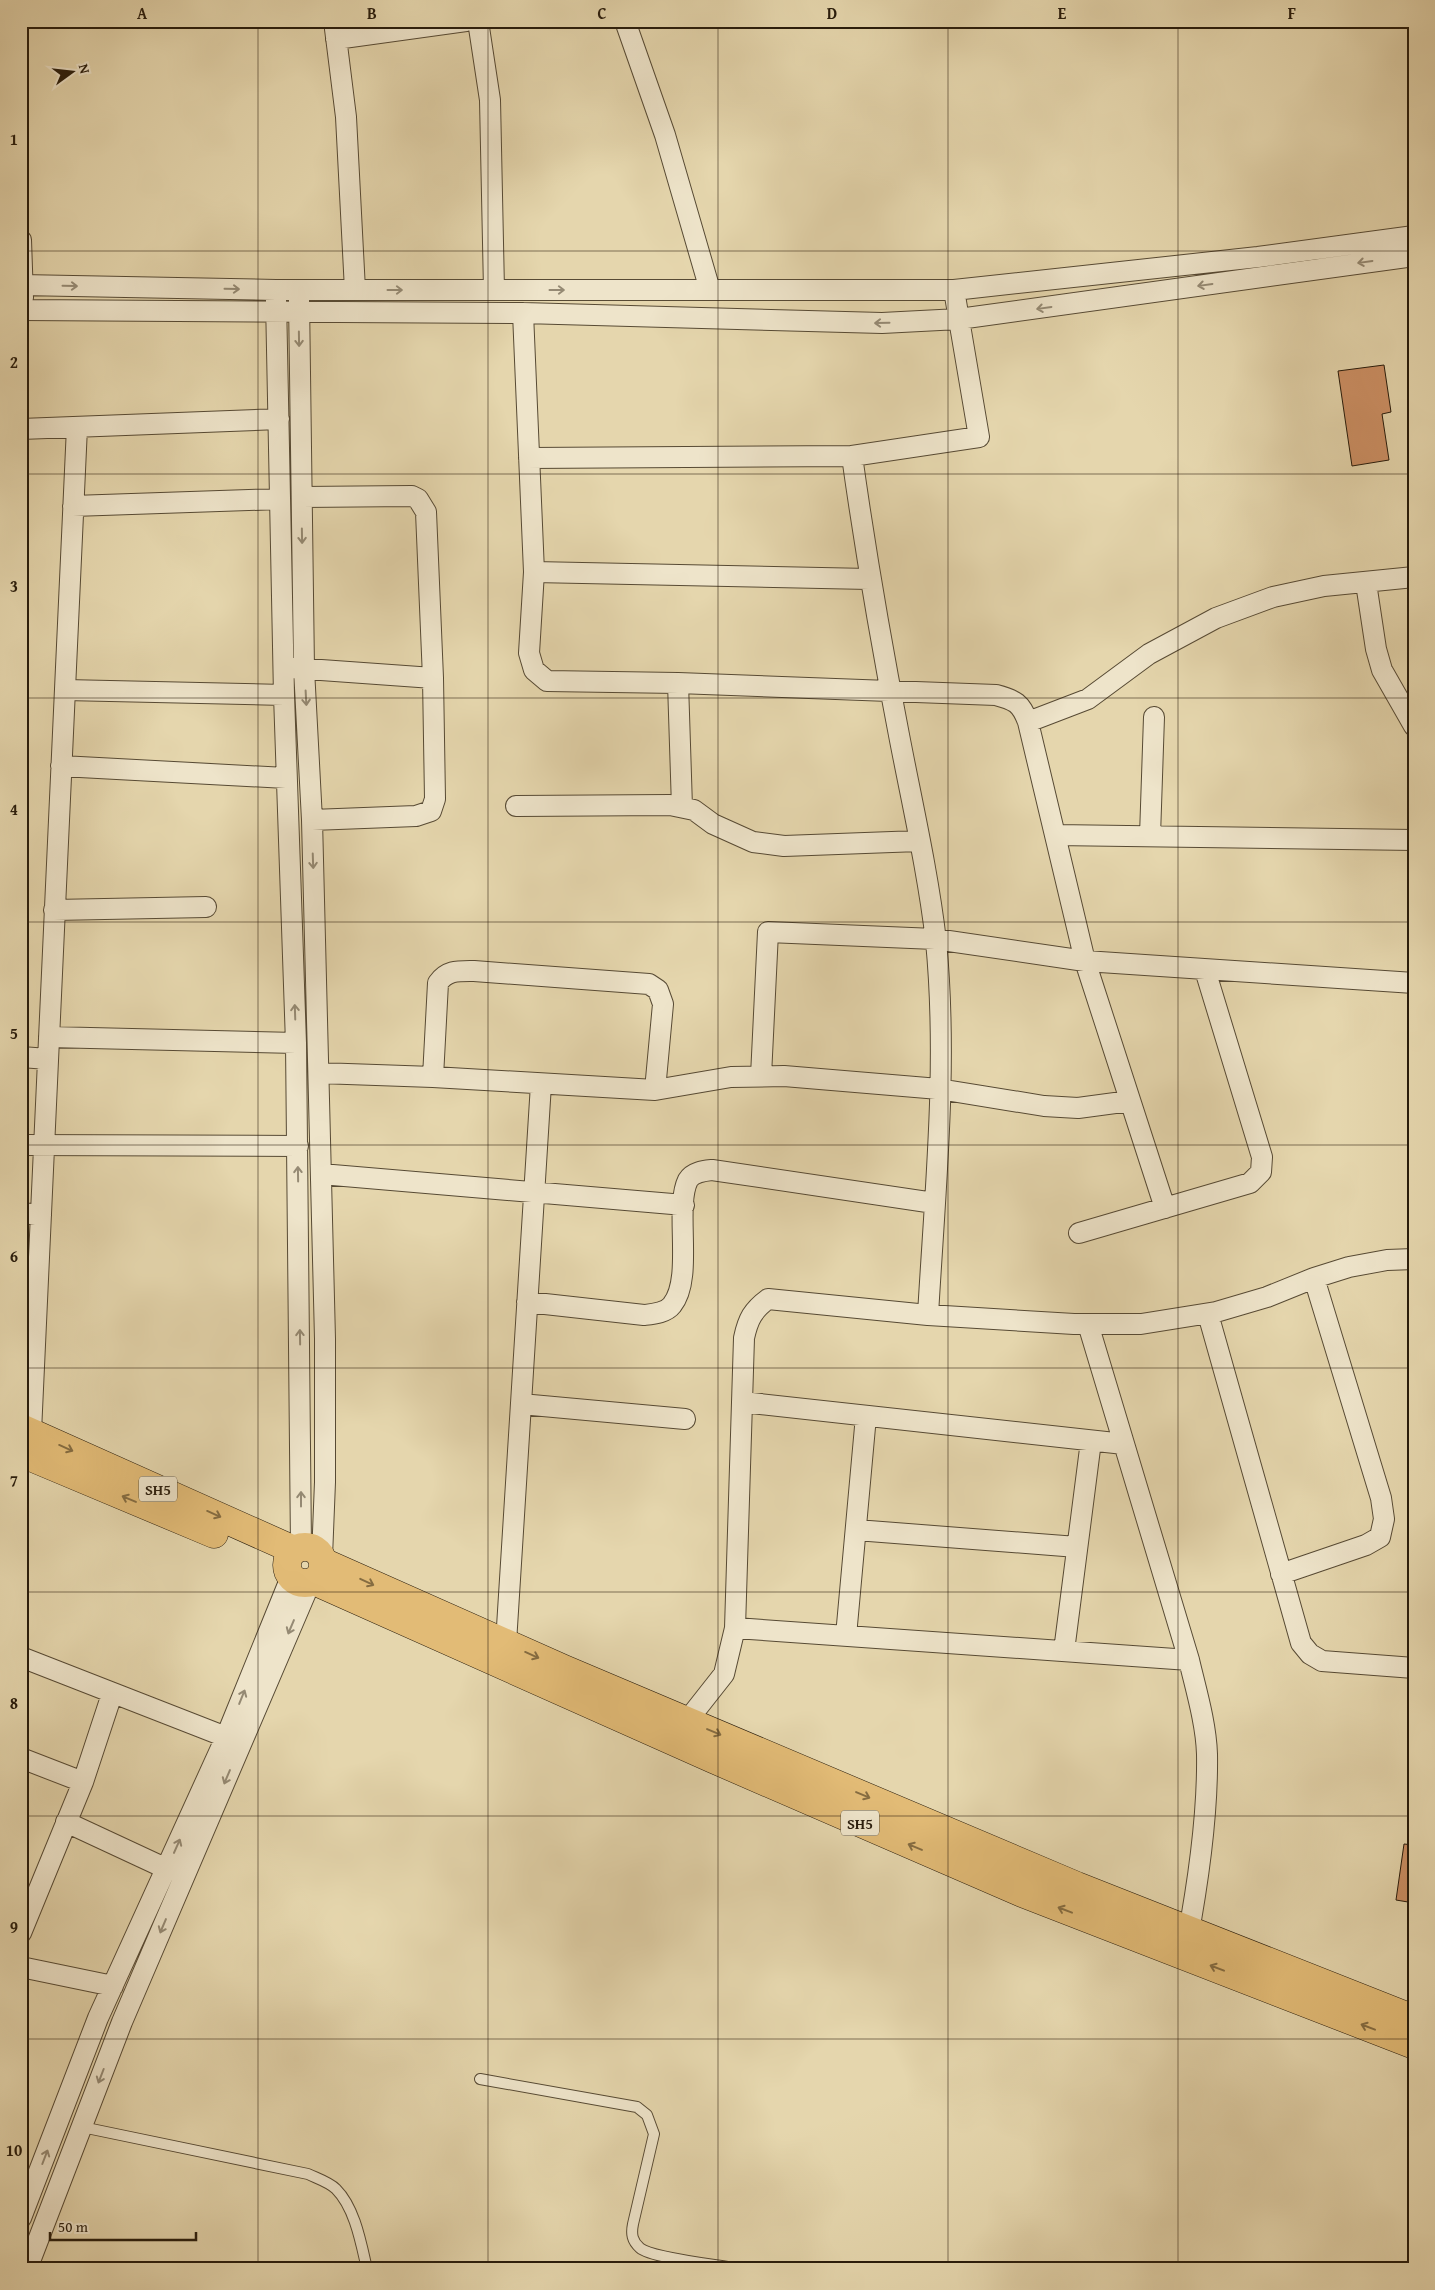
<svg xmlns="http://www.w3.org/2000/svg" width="1435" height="2290" font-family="'Gentium Book Plus',serif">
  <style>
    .building { fill: #cc9065; stroke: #281c0c }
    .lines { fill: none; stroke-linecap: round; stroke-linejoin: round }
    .lane-casing { stroke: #574a34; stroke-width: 12 }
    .street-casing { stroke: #574a34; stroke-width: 22 }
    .primary-casing { stroke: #281c0c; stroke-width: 29 }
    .lane { stroke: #eee4ca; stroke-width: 10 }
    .street { stroke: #eee4ca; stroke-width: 20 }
    .primary { stroke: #e2bb76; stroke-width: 28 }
    .oneway { stroke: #958a74 }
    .oneway2 { stroke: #856c41 }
    .grid { fill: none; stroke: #281c0c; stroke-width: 1; stroke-opacity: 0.55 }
    .labels { text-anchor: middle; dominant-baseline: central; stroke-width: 5; stroke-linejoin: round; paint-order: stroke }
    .shield { fill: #eee4ca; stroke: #635845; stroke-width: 1 }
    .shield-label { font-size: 15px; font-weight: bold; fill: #281c0c }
    .neatline { fill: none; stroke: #281c0c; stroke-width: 2 }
    .grid-label { font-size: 16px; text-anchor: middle; font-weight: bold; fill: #281c0c }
  </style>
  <rect width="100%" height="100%" fill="#e5d6ad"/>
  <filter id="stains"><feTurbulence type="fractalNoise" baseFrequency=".004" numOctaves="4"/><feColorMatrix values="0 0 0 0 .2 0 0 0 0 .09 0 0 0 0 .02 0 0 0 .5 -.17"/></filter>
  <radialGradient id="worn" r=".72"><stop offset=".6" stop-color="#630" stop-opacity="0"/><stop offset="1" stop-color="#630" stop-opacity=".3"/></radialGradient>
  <path class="building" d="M1384,365L1391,412L1382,414L1389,460L1352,466L1338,371Z
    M1404,1844L1414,1845V1903L1396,1900Z"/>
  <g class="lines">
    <g class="lane-casing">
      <path id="lane" d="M480,2079L637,2107L647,2115L654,2134L633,2224C631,2234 632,2241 640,2248C651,2258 720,2265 739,2269
        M82,2127L308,2174C316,2178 329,2182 336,2189C355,2208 361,2243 367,2269"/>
    </g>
    <g class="street-casing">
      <path id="street" d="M334,21L346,117L355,290
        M478,21L490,100L494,290
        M625,21L665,135L710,290
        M336,39L466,21
        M21,240L23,298
        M21,285L276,290H954L1258,257L1414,236
        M299,299L304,669L312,820L325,1339V1482L322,1557
        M276,300L284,695L296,1043L301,1548
        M21,310L523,313L882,323L959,319L1414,256
        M523,313L534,572L529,653L534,670L547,681L678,683L996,695C1015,700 1021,703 1028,722L1085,961L1165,1208
        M21,429L279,419
        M529,458L852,456
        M302,497L412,496L418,499L426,512L433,678L435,799L431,811L416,816L312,820
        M73,506L280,499
        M534,572L869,579
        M1366,583L1376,649L1382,670L1414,726
        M293,668L433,678
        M678,683L682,807
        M65,690L284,695
        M1028,722L1088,699L1149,654L1216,618L1273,597L1324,586L1414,577
        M61,766L286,778
        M516,806L670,805L694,810L713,824L753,842L784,846L919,841
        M1055,835L1414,840
        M1150,836L1154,717
        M54,910L206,907
        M49,1037L296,1043
        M21,1057L48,1059
        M319,1073L433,1077L655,1090L731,1077L784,1076L939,1089L1044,1106L1078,1108L1130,1101
        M761,1076L768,932L935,939L1085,961L1414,983
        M433,1077L438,983C447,970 458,971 474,971L649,984L658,990L663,1004L655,1090
        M21,1145L298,1146
        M321,1174L684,1205
        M21,1213L41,1215
        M1079,1233L1250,1183L1261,1172L1262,1157L1205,970
        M527,1302L644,1315C653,1314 666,1313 672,1305C694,1278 674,1208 688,1180C693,1172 703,1171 712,1170L934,1203
        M1208,1314L1301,1643L1310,1654L1322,1661L1414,1668
        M928,1315C935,1191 948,1065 936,941C928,872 912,803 899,735C881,642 865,549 852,456L979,437L954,290
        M1088,1324L1189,1660C1196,1690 1206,1723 1207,1754C1208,1813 1198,1883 1187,1942
        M742,1402L1124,1444
        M521,1404L685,1419
        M31,1432L77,427
        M856,1530L1077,1547
        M1281,1574L1366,1545L1380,1537L1384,1519L1381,1498L1314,1278
        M735,1628L1189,1660
        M846,1636L866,1416
        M506,1643L541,1084
        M1064,1651L1091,1441
        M21,1657L226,1737
        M687,1721L724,1674L735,1628L744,1338C748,1319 753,1310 768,1299L928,1315L1074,1324H1141L1216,1312L1267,1297L1314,1278L1349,1267L1387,1260L1414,1259
        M21,1758L83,1782
        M66,1822L167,1869
        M21,1933L83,1782L112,1694
        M21,1967L113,1986
        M21,2218L98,2018L226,1737L291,1577
        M27,2269L122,2022L310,1583"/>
    </g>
    <g class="primary-casing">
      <path id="primary" d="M21,1428L294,1550
        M21,1453L214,1534
        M287 1565a18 18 0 1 1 36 0a18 18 0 1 1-36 0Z
        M323,1562L564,1669L1077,1886L1414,2019
        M314,1581L713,1759L1022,1893L1414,2045"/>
    </g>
    <use href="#lane" class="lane"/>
    <use href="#street" class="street"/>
    <use href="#primary" class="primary"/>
  </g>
  <defs><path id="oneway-shaft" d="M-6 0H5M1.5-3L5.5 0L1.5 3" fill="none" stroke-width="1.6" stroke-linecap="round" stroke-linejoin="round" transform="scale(1.25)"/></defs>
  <g class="oneway">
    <use href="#oneway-shaft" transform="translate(1365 262) rotate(172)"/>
    <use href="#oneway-shaft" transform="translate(1205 285) rotate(172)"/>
    <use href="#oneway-shaft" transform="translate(70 286) rotate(1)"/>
    <use href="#oneway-shaft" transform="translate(232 289) rotate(1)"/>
    <use href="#oneway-shaft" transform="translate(395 290)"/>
    <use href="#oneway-shaft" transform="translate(557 290)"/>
    <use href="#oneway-shaft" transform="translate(1044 308) rotate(172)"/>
    <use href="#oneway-shaft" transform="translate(882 323) rotate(179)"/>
    <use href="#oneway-shaft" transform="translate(299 339) rotate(89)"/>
    <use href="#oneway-shaft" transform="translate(302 536) rotate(89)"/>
    <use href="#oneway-shaft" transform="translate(306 698) rotate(87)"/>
    <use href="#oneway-shaft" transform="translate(313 861) rotate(88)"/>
    <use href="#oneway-shaft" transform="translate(295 1012) rotate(-92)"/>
    <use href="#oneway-shaft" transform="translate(298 1174) rotate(-91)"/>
    <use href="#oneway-shaft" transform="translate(300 1337) rotate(-91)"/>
    <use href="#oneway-shaft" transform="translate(301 1499) rotate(-90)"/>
    <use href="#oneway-shaft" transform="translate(291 1627) rotate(113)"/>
    <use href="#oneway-shaft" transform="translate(242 1697) rotate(-68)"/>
    <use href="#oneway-shaft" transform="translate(227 1777) rotate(113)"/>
    <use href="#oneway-shaft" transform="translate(177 1846) rotate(-66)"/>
    <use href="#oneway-shaft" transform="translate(163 1926) rotate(113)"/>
    <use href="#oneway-shaft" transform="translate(101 2076) rotate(111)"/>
    <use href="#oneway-shaft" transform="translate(45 2157) rotate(-69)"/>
  </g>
  <g class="oneway2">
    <use href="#oneway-shaft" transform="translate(66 1448) rotate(24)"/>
    <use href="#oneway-shaft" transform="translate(129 1499) rotate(-157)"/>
    <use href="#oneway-shaft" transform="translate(214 1514) rotate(24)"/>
    <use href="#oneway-shaft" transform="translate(367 1582) rotate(25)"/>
    <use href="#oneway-shaft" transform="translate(532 1655) rotate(24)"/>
    <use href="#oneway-shaft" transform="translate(714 1732) rotate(23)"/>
    <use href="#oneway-shaft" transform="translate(863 1795) rotate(23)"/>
    <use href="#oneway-shaft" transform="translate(915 1847) rotate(-157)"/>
    <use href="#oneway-shaft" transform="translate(1065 1910) rotate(-159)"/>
    <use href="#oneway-shaft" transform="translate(1217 1968) rotate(-159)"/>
    <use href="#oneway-shaft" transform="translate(1368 2027) rotate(-159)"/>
  </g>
  <path class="grid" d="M258,21V2269M488,21V2269M718,21V2269M948,21V2269M1178,21V2269M21,251H1414M21,474H1414M21,698H1414M21,922H1414M21,1145H1414M21,1368H1414M21,1592H1414M21,1816H1414M21,2039H1414"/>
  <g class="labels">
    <g class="shield">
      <rect x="139" y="1476.5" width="38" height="25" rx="4"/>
      <rect x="841" y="1810.5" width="38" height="25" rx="4"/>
    </g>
    <g class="shield-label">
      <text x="158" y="1489">SH5</text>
      <text x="860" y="1823">SH5</text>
    </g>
  </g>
  <rect width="1435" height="2290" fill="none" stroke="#e5d6ad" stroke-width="55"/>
  <g transform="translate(72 72) rotate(75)" stroke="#eee4ca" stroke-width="4" paint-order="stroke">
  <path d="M0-4L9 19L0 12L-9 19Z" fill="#281c0c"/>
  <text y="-8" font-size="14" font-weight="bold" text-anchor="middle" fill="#281c0c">N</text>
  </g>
  <path d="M50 2232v8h146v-8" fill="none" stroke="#281c0c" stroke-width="2.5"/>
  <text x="58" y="2232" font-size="15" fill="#281c0c" stroke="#eee4ca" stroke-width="4" paint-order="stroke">50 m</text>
  <rect x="28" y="28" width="1380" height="2234" class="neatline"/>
  <g class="grid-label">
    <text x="142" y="19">A</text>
    <text x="372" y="19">B</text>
    <text x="602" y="19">C</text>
    <text x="832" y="19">D</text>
    <text x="1062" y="19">E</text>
    <text x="1292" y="19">F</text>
    <text x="14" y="145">1</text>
    <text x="14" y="368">2</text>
    <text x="14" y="592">3</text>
    <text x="14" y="815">4</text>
    <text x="14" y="1039">5</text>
    <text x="14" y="1262">6</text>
    <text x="14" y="1486">7</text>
    <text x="14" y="1709">8</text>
    <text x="14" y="1933">9</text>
    <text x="14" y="2156">10</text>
  </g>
  <rect width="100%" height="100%" filter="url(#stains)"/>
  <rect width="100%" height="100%" fill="url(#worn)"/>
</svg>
